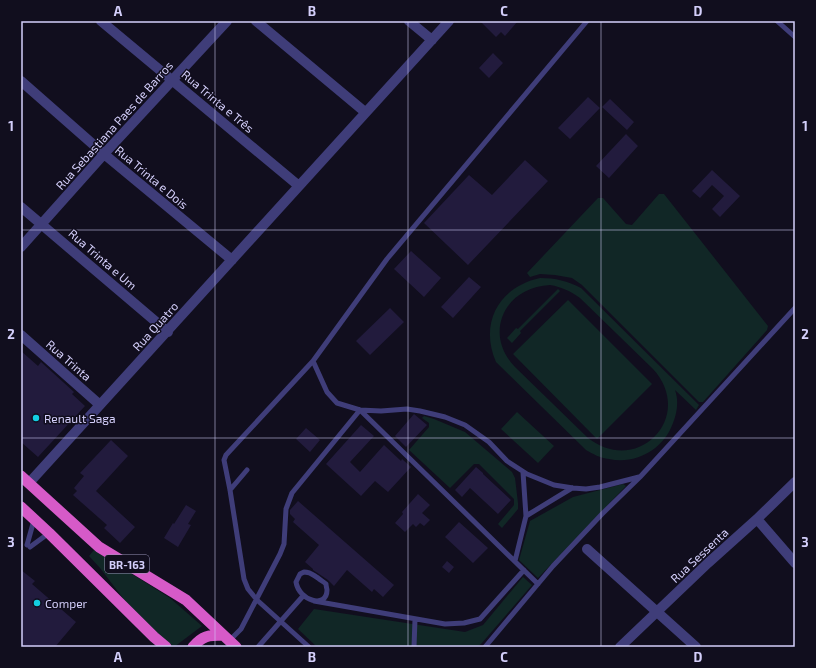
<svg xmlns="http://www.w3.org/2000/svg" width="816" height="668" font-family="'Exo 2',sans-serif">
  <style>
    .green { fill: #112726; fill-rule: evenodd }
    .building { fill: #221b3d }
    .lines { fill: none; stroke-linecap: round; stroke-linejoin: round }
    .service { stroke: #3f3d79; stroke-width: 5 }
    .minor { stroke: #3f3d79; stroke-width: 10 }
    .trunk { stroke: #d65ac8; stroke-width: 11 }
    .grid { fill: none; stroke: #d4cffb; stroke-width: 1; stroke-opacity: 0.55 }
    .poi-dot { fill: #13cee2; stroke: #110e1e; stroke-width: 1.5 }
    .labels { text-anchor: middle; dominant-baseline: central; stroke-width: 3; stroke-linejoin: round; paint-order: stroke }
    .shield { fill: #110e1e; stroke: #9a95b9; stroke-width: 1 }
    .shield-label { font-size: 11px; font-weight: bold; fill: #d4cffb }
    .street-label { font-size: 12px; fill: #d4cffb; stroke: #110e1e }
    .poi-label { font-size: 12px; fill: #d4cffb; stroke: #110e1e; text-anchor: start }
    .neatline { fill: none; stroke: #d4cffb; stroke-width: 1.5 }
    .grid-label { font-size: 13px; text-anchor: middle; font-weight: bold; fill: #d4cffb }
  </style>
  <rect width="100%" height="100%" fill="#110e1e"/>
  <path class="green" d="M659,194H664L768,326L767,330L703,402H699L582,285L572,278L555,275L540,274L530,277L527,273L598,198H603L626,224L632,225Z
    M540,278C556,278 567,281 581,288L699,405L696,410L675,390C679,401 677,413 673,423C664,449 636,465 609,459C600,458 593,454 586,450L496,362C479,323 499,287 540,278ZM550,285C562,287 570,291 580,298L653,369C696,416 638,477 588,438L515,367C483,334 504,287 550,285Z
    M558,289L560,291L520,331L521,333L512,343L507,338L516,328L518,329Z
    M568,300L652,384L597,439L513,354Z
    M517,412L554,446L538,463L501,429Z
    M424,416L434,419L465,432L512,472L515,478L518,503V509L502,528L498,524L514,505V499L479,464H474L450,488L409,450L429,427V423L422,418Z
    M623,484L626,486L538,578L519,560L530,521L573,497Z
    M94,550L170,598L202,626L174,647H168L126,602L100,568L89,556Z
    M523,577L532,585L481,644L477,647H317L298,629L314,609L465,632L483,625Z"/>
  <path class="building" d="M480,21H518L505,36L501,32L496,37Z
    M493,53L503,63L489,78L479,68Z
    M588,97L600,108L570,139L558,128Z
    M610,99L634,122L627,130L602,107Z
    M626,134L638,146L609,178L596,166Z
    M525,160L548,181L468,265L424,223L469,175L492,195Z
    M712,170L740,196L720,217L712,209L724,196L712,185L700,198L692,191Z
    M411,251L441,278L424,297L394,269Z
    M469,277L481,287L453,318L441,307Z
    M390,308L404,322L370,355L356,341Z
    M21,351L38,366L41,362L74,392L72,394L85,406L38,457L21,442Z
    M414,414L427,425L406,447L395,436Z
    M361,425L374,436L350,462L360,472L384,445L401,461L402,459L411,467L388,492L375,481L361,496L326,464Z
    M306,428L320,440L310,452L296,439Z
    M111,440L128,456L96,491L135,527L120,543L104,528L107,525L73,495L77,491L74,488L84,476L80,473Z
    M476,467L483,473V474L511,500L498,514L470,488L462,497L455,490Z
    M418,494L430,505L422,513L430,520L424,526L420,523L416,527L413,524L405,532L395,523L403,514L402,512Z
    M298,501L394,585L383,597L374,589L372,592L347,570L334,586L328,580L313,570V569L305,562L319,545L293,522L295,519L290,514V510Z
    M186,505L196,511L188,524L191,525L178,547L164,538L173,523L174,524Z
    M459,522L488,548L473,563L445,537Z
    M447,561L454,567L449,573L442,567Z
    M21,570L35,581L32,584L76,622L55,647H21Z"/>
  <g class="lines">
    <path class="service" d="M777,21L795,37
      M313,361L327,392L337,403L360,410L381,411L407,409L420,411L445,417L465,425L489,442L507,461L527,474L554,485L573,488L586,489L600,487L639,477
      M523,472L526,516L572,488
      M230,490L247,470
      M27,545L34,520
      M30,547L49,533
      M515,561L526,516
      M304,572C311,572 313,575 318,578C320,580 324,582 326,584C326,586 327,589 327,590C327,609 299,601 296,582L300,574Z
      M314,601L445,624L464,623L480,619L524,570
      M229,641L241,629L280,554L284,544L286,509L292,493L360,410L538,584
      M258,647L303,596
      M309,647L257,600L248,589L244,579L230,490L224,460L226,455L313,361L387,259L587,21
      M414,647L415,619
      M485,647L553,566L602,514L640,477L795,308"/>
    <path class="minor" d="M101,21L299,186
      M256,21L365,112
      M409,21L432,40
      M21,81L104,154L232,260
      M21,207L168,332
      M21,247L104,154L227,21
      M21,335L100,405
      M29,483L449,21
      M757,519L795,563
      M587,549L696,647
      M620,647L708,563L757,519L795,482"/>
    <path class="trunk" d="M21,476L99,547L186,600L236,647
      M21,507L49,533L154,637L166,647
      M193,647C202,636 209,635 222,635"/>
  </g>
  <path class="grid" d="M215,21V647M408,21V647M601,21V647M21,230H795M21,438H795"/>
  <g class="poi-dot">
    <circle cx="36" cy="418" r="4"/>
    <circle cx="37" cy="603" r="4"/>
  </g>
  <g class="labels">
    <rect class="shield" x="105" y="555" width="44" height="18" rx="3"/>
    <g class="shield-label">
      <text x="127" y="564">BR-163</text>
    </g>
    <g class="street-label">
      <text transform="translate(218 101) rotate(40)">Rua Trinta e Três</text>
      <text transform="translate(114 125) rotate(-48)">Rua Sebastiana Paes de Barros</text>
      <text transform="translate(152 177) rotate(40)">Rua Trinta e Dois</text>
      <text transform="translate(103 259) rotate(41)">Rua Trinta e Um</text>
      <text transform="translate(155 326) rotate(-48)">Rua Quatro</text>
      <text transform="translate(69 360) rotate(41)">Rua Trinta</text>
      <text transform="translate(699 555) rotate(-43)">Rua Sessenta</text>
    </g>
    <g class="poi-label">
      <text x="44" y="418">Renault Saga</text>
      <text x="45" y="603">Comper</text>
    </g>
  </g>
  <rect width="816" height="668" fill="none" stroke="#110e1e" stroke-width="44"/>
  <rect x="22" y="22" width="772" height="624" class="neatline"/>
  <g class="grid-label">
    <text x="118" y="16">A</text>
    <text x="312" y="16">B</text>
    <text x="504" y="16">C</text>
    <text x="698" y="16">D</text>
    <text x="11" y="131">1</text>
    <text x="805" y="131">1</text>
    <text x="11" y="339">2</text>
    <text x="805" y="339">2</text>
    <text x="11" y="547">3</text>
    <text x="805" y="547">3</text>
    <text x="118" y="662">A</text>
    <text x="312" y="662">B</text>
    <text x="504" y="662">C</text>
    <text x="698" y="662">D</text>
  </g>
</svg>
